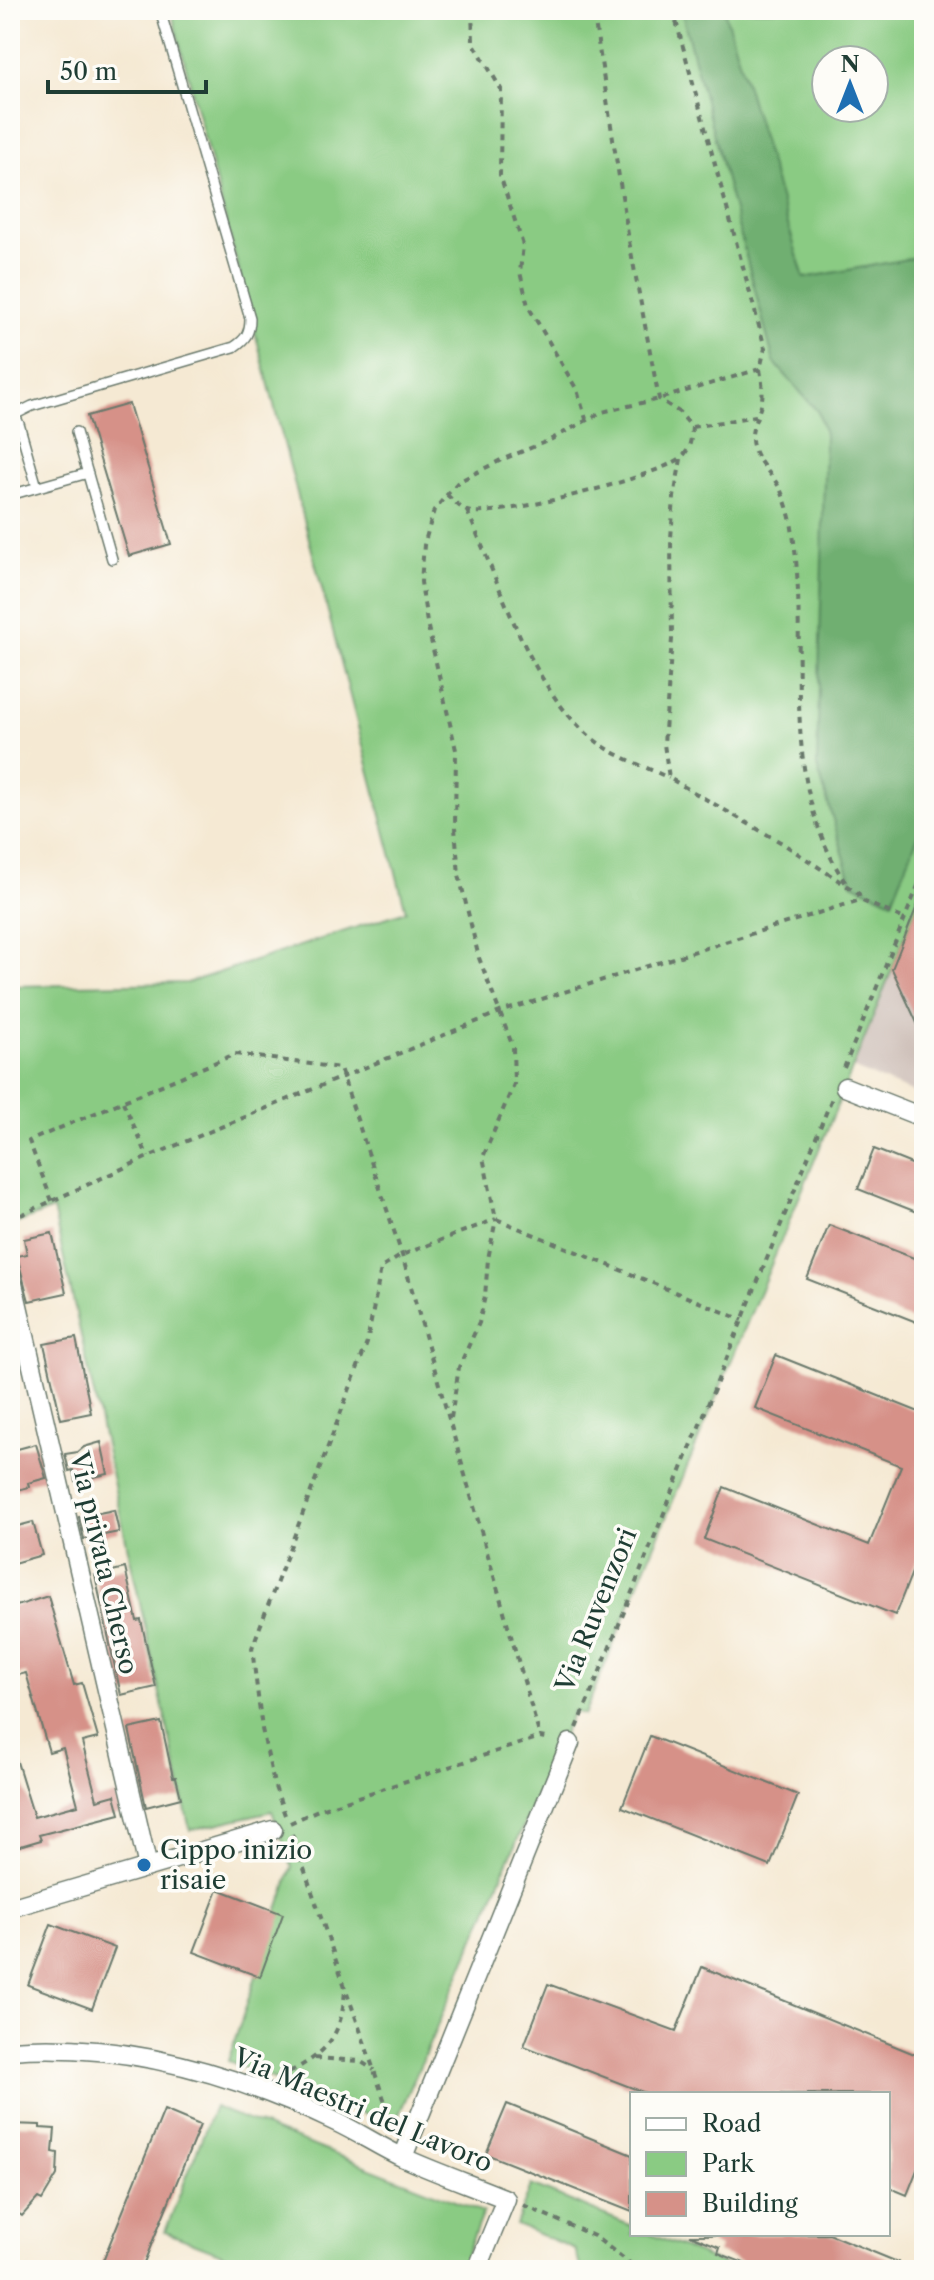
<svg xmlns="http://www.w3.org/2000/svg" width="934" height="2280" font-family="'Libre Caslon Text',serif">
  <style>
    .industrial { fill: #cfc1ba }
    .green { fill: #8acb83; stroke: #54845c; stroke-width: 2; fill-rule: evenodd }
    .forest { fill: #6faf71; stroke: #477652; stroke-width: 2 }
    .building { fill: #d69188 }
    .lines { fill: none; stroke-linecap: round; stroke-linejoin: round }
    .lane-casing { stroke: #6a796c; stroke-width: 12 }
    .street-casing { stroke: #6a796c; stroke-width: 21 }
    .path { stroke: #6a796c; stroke-width: 4; stroke-dasharray: 6 6; stroke-linecap: butt }
    .lane { stroke: #fff; stroke-width: 9 }
    .street { stroke: #fff; stroke-width: 18 }
    .poi-dot { fill: #1f6fb2; stroke: #fdfcf7; stroke-width: 3 }
    .labels { text-anchor: middle; dominant-baseline: central; stroke-width: 7; stroke-linejoin: round; paint-order: stroke }
    .street-label { font-size: 26px; fill: #1f3d34; stroke: #fdfcf7 }
    .poi-label { font-size: 26px; fill: #1f3d34; stroke: #fdfcf7; text-anchor: start }
  </style>
  <rect width="100%" height="100%" fill="#fdfcf7"/>
  <filter id="ink" filterUnits="userSpaceOnUse"><feTurbulence type="fractalNoise" baseFrequency=".0125" numOctaves="2"/><feDisplacementMap in="SourceGraphic" scale="16" xChannelSelector="R" yChannelSelector="G"/><feConvolveMatrix kernelMatrix="1 2 1 2 8 2 1 2 1" color-interpolation-filters="sRGB"/></filter>
  <filter id="wash" filterUnits="userSpaceOnUse"><feTurbulence type="fractalNoise" baseFrequency=".006" numOctaves="4" result="noise"/><feDisplacementMap in="SourceGraphic" scale="32" xChannelSelector="R" yChannelSelector="G"/><feGaussianBlur stdDeviation="1.8" result="paint"/><feColorMatrix in="noise" values="0 0 0 0 0 0 0 0 0 0 0 0 0 0 0 0 0 1.4 0 .05"/><feComposite in="paint" operator="in"/></filter>
  <g filter="url(#wash)">
    <rect width="100%" height="100%" fill="#f5e9d3"/>
    <path class="industrial" d="M924,889V1097L852,1068Z"/>
    <path class="green" d="M171,10H924V889L845,1087L584,1715L573,1711L394,2126L228,2061L292,1867L272,1811L190,1830L53,1209L10,1226V986L187,983L406,911ZM826,60H874V108H826Z
      M214,2107L483,2212L460,2270H263L165,2232Z
      M531,2185L632,2226V2234H650L737,2270H581L575,2249L516,2225Z"/>
    <path class="forest" d="M681,10H724L804,278L924,256V821L892,901L852,883L817,766L825,434L818,412L774,362Z"/>
    <g id="blocks">
      <path class="building" d="M129,404L171,544L129,556L87,416Z
        M923,891H924V1038L892,969Z
        M874,1149L924,1169V1215L858,1189Z
        M829,1225L924,1262V1325L807,1279Z
        M52,1233L66,1293L29,1301L17,1256L27,1254L24,1239Z
        M76,1338L91,1413L61,1419L44,1344Z
        M776,1355L924,1414V1542L895,1615L704,1539L724,1487L869,1545L901,1466L755,1408Z
        M101,1442L108,1474L75,1481L73,1470L69,1471L65,1454L78,1452L84,1447Z
        M36,1444L46,1478L28,1483L29,1487L10,1492V1451Z
        M114,1510L119,1532L84,1539L79,1517Z
        M33,1522L42,1555L10,1564V1528Z
        M125,1568L137,1621L141,1620L156,1687L121,1695L95,1575Z
        M48,1596L74,1685L82,1683L98,1738L82,1742L97,1800L115,1795L120,1814L39,1835L41,1840L10,1849V1753L14,1752L34,1817L78,1805L63,1748L49,1752L26,1673L10,1677V1608Z
        M161,1722L173,1777H176L181,1798L146,1807L129,1729Z
        M650,1736L798,1795L770,1866L622,1807Z
        M218,1889L283,1914L260,1977L194,1952Z
        M51,1924L115,1948L92,2009L28,1985Z
        M702,1967L924,2058V2152L907,2195L888,2187V2094H648L524,2046L548,1984L676,2031Z
        M507,2104L632,2155V2212L486,2154Z
        M164,2110L200,2125L141,2270H99Z
        M10,2124L40,2125V2128L55,2129L53,2152L58,2153L57,2175L42,2200L38,2198L22,2216L10,2207Z
        M829,2234L917,2270H762L718,2253L720,2247L690,2235Z"/>
    </g>
  </g>
  <g filter="url(#ink)">
    <use href="#blocks" fill-opacity="0" stroke="#6a796c" stroke-width="2"/>
    <g class="lines">
      <g class="lane-casing">
        <path id="lane" d="M10,405L19,424L37,487
          M10,417L32,406L234,347C246,339 250,333 250,318L160,10
          M76,432L112,559
          M10,495L88,473"/>
      </g>
      <g class="street-casing">
        <path id="street" d="M845,1087L924,1118
          M10,1271L148,1867
          M10,1908L273,1830
          M10,2050C122,2041 233,2073 334,2121C358,2132 380,2147 404,2158C437,2173 472,2185 506,2199L477,2270
          M403,2157L570,1743"/>
      </g>
      <path class="path" d="M472,10L473,42L501,89L500,175L523,245L520,272L528,306L577,390L586,419
        M673,10L765,348L760,369L659,399L602,412L550,440L501,460L458,482L434,510L424,545L421,582L427,623L456,750L455,828L459,875L479,958L513,1047L514,1084L483,1157L496,1219L743,1320
        M760,369C762,382 764,392 761,405C757,419 749,430 753,446C756,461 772,474 779,487C785,498 790,515 792,528C812,648 773,774 847,885
        M692,427L756,416
        M681,459L674,497L671,538L672,639L664,744L669,778L782,843L859,894L860,900
        M447,495C453,500 460,508 467,511C492,520 666,475 683,456C691,447 691,439 692,427L679,412L659,399L629,241L593,10
        M467,511C501,584 533,701 603,746C623,759 648,768 669,778
        M844,1068L924,871
        M123,1102L148,1157
        M52,1201L29,1141L235,1054L340,1068L402,1255L540,1737
        M10,1220L148,1157L500,1012L860,900L905,919
        M451,1418L459,1367L479,1323L485,1296L488,1259L496,1219
        M577,1728L832,1098
        M285,1815L274,1784L262,1729L252,1648L367,1343L381,1268L402,1255L496,1219
        M290,1823L318,1810L540,1737L550,1739
        M292,1834L394,2128
        M315,2058L360,2061L374,2070
        M279,2077C323,2056 342,2041 345,1989
        M523,2205L594,2236L639,2270"/>
      <use href="#lane" class="lane"/>
      <use href="#street" class="street"/>
    </g>
  </g>
  <circle class="poi-dot" cx="144" cy="1865" r="8"/>
  <g class="labels">
    <g class="street-label">
      <text transform="translate(104 1563) rotate(77)">Via privata Cherso</text>
      <text transform="translate(596 1610) rotate(-68)">Via Ruvenzori</text>
      <text transform="translate(363 2110) rotate(23)">Via Maestri del Lavoro</text>
    </g>
    <g class="poi-label">
      <text x="160" y="1850">Cippo inizio<tspan x="160" dy="30">risaie</tspan></text>
    </g>
  </g>
  <rect width="934" height="2280" fill="none" stroke="#fdfcf7" stroke-width="40"/>
  <rect x="630" y="2092" width="260" height="144" fill="#fdfcf7" stroke="#a4b0a9" stroke-width="2"/>
  <rect x="646" y="2118" width="40" height="12" fill="#ffffff" stroke="#a4b0a9" stroke-width="2"/>
  <text x="702" y="2132" font-size="24" fill="#1f3d34">Road</text>
  <rect x="646" y="2152" width="40" height="24" fill="#8acb83" stroke="#a4b0a9" stroke-width="2"/>
  <text x="702" y="2172" font-size="24" fill="#1f3d34">Park</text>
  <rect x="646" y="2192" width="40" height="24" fill="#d69188" stroke="#a4b0a9" stroke-width="2"/>
  <text x="702" y="2212" font-size="24" fill="#1f3d34">Building</text>
  <g transform="translate(850 84)"><circle r="38" fill="#fdfcf7" stroke="#a4b0a9" stroke-width="2"/>
  <path d="M0-6L14 30L0 20L-14 30Z" fill="#1f6fb2"/>
  <text y="-12" font-size="22" font-weight="bold" text-anchor="middle" fill="#1f3d34">N</text>
  </g>
  <path d="M48 80v12h158v-12" fill="none" stroke="#1f3d34" stroke-width="4"/>
  <text x="60" y="80" font-size="24" fill="#1f3d34" stroke="#fdfcf7" stroke-width="6" paint-order="stroke">50 m</text>
</svg>
